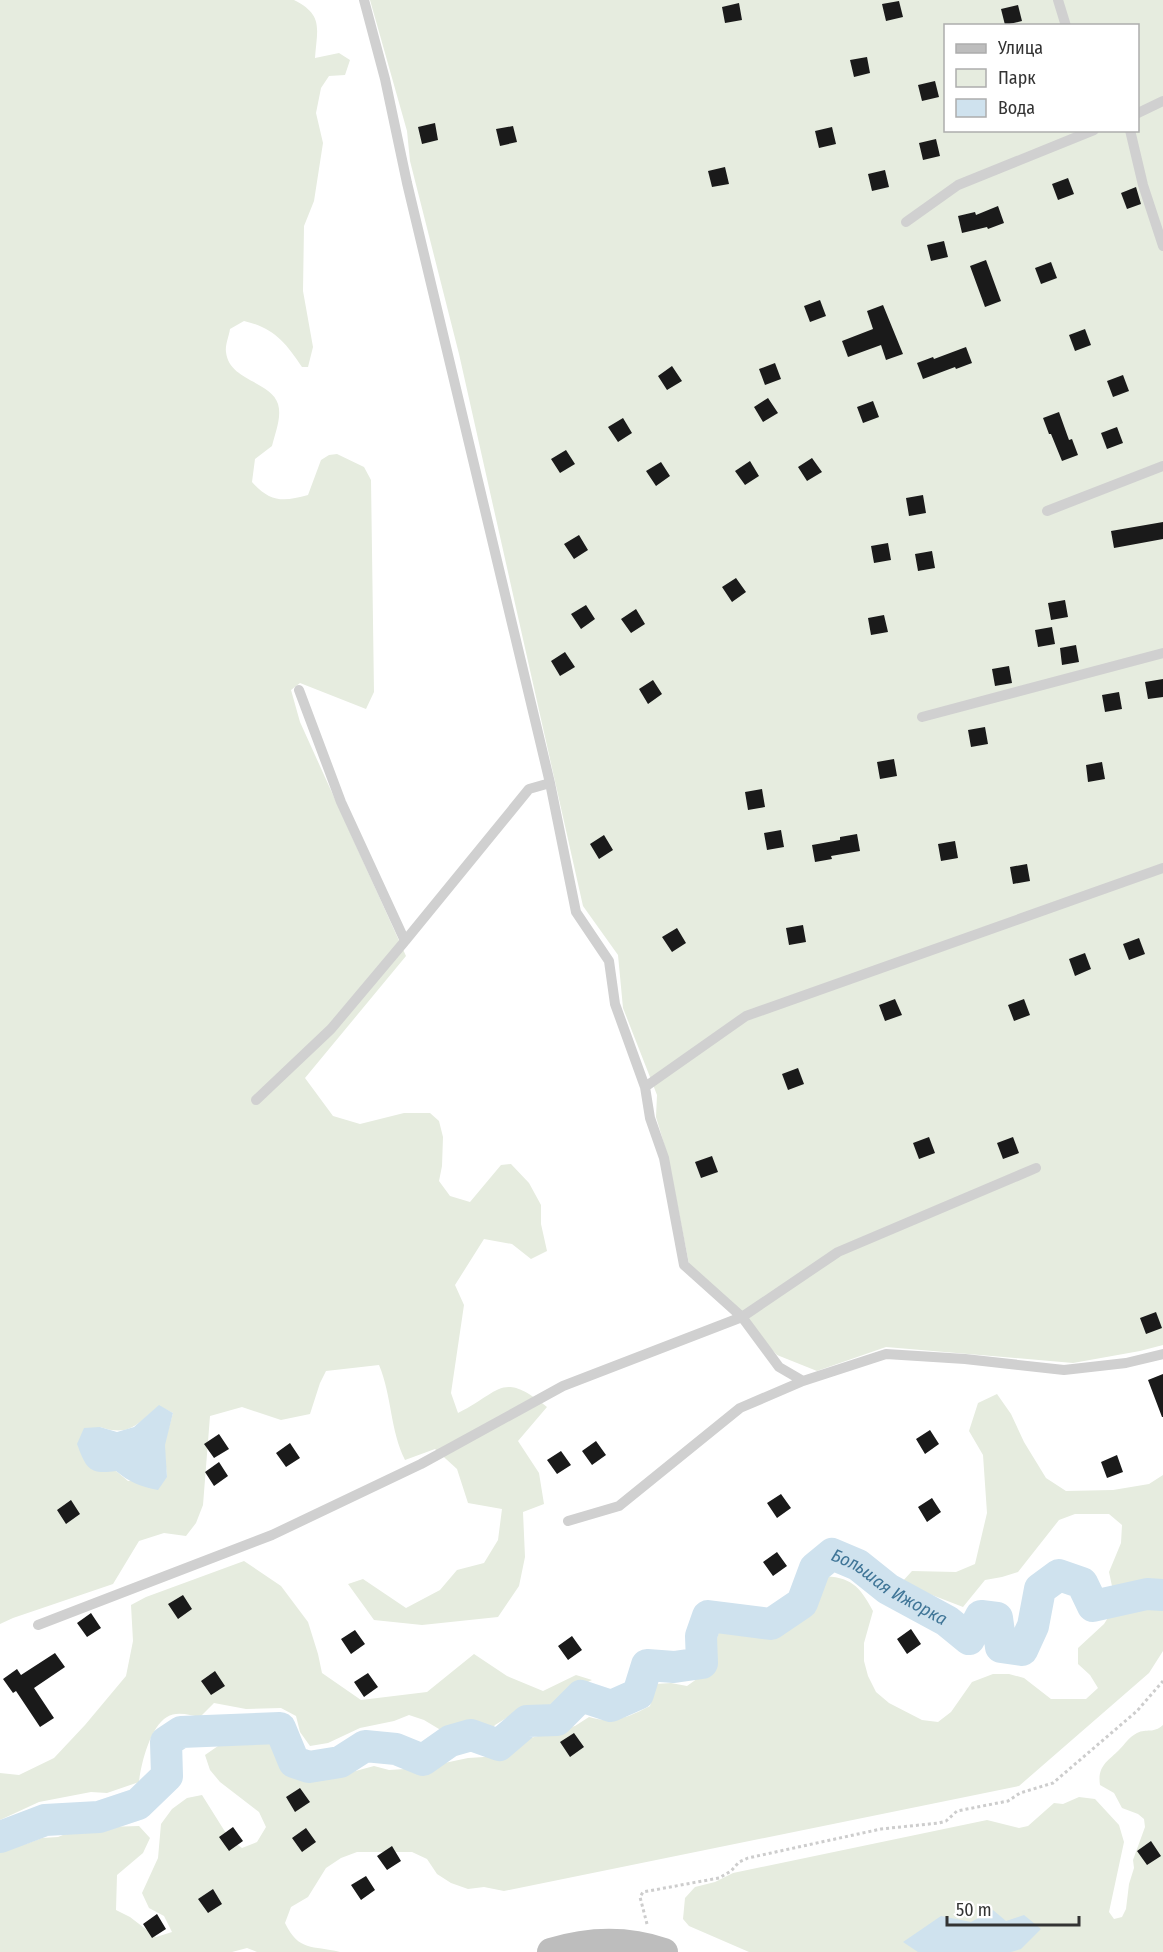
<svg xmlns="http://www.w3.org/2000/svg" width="1163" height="1952" font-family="'Fira Sans Condensed',sans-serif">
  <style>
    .green { fill: #e6ecdf; fill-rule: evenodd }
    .water { fill: #cfe2ee }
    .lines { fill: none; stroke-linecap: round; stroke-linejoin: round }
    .river { stroke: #cfe2ee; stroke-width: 32 }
    .building { fill: #1a1a1a }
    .path { stroke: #cdcdcd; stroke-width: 3; stroke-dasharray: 3 3; stroke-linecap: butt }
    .lane { stroke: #d0d0d0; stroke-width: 10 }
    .secondary { stroke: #bdbdbd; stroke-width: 28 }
    .labels { text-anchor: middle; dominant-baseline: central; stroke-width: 6; stroke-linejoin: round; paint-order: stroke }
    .water-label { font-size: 18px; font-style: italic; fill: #3f7597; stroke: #fff }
  </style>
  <rect width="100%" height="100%" fill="#fff"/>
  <path class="green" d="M0,0H294C324,15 317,29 315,58L339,53L350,60L345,75L329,76L321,88L316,113L323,143L314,201L304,226L303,291L313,347L308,367H302C285,342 274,328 244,321L230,329C229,336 225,345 226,352C229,381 271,381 278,404C282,417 275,433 272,446L255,459L252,482C270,502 283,502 308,495L321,460L329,455L337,454L364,467L371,480L374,692L366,709L300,683L291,690L300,722L406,956L305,1078L333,1116L360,1124L404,1113H430L439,1121L443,1137L442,1166L439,1181L450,1196L470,1202L501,1165L511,1164L529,1183L541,1205V1224L547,1251L531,1259L512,1244L484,1239L455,1285L464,1305L451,1393L458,1413C501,1392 501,1370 547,1407L518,1441L539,1473L544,1504L523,1512L525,1557L519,1586L498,1617L422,1625L374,1620L348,1584L363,1579L406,1608L440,1590L457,1570L484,1563L498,1540L502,1509L468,1503L457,1469L435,1449L405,1460C390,1430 392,1396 379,1365L326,1371L320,1383L310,1414L281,1420L242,1407L210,1416L203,1505L196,1523L186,1536L164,1533L139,1541L113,1584L13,1618L0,1624ZM159,1406L173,1413L164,1445L167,1477L128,1481L116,1471L100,1427C130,1437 137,1424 159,1406Z
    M370,0H1163V1345L1140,1351L1073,1363L886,1347L817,1371L777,1355L689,1264L668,1157L656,1117L657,1095L623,1008L618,955L583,906L459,354L410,161L407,131ZM946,26H1138V130H946Z
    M997,1394L1011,1414L1024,1442L1046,1478L1066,1491L1113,1490L1149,1484L1163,1475V1651L1149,1673L1019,1786L504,1891L484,1887L468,1889L451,1883L437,1874L427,1859L412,1852H357L341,1858L326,1868L308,1897L291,1907L285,1923C299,1952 312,1945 340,1952H257L247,1948L232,1952H0V1848L26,1844L42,1838L58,1837L90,1824L105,1827L139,1826L150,1838L143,1853L117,1875L116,1910L130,1917L156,1937L172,1932L164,1916L149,1908L142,1893L158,1858L161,1824L172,1809L187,1798L202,1795L229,1838L242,1848L257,1842L266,1827L259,1812L220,1782L210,1770L205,1755L218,1746L250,1741L276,1744L281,1760L294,1770L326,1779L374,1766L389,1770L421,1768L468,1758L500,1756L527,1739L575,1726L589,1717C613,1724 629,1717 650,1706L655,1684L671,1683L687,1686C712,1670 710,1658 719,1632L736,1630L769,1636L799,1620L809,1608L821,1576C851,1577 859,1585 873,1611L864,1643V1661L868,1676L876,1692L889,1703L922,1720L938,1722L951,1712L972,1682L993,1674H1009L1024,1678L1051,1699H1086L1098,1688L1090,1675L1078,1664V1648L1104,1624L1116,1605L1109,1572L1121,1543L1122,1525L1109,1514H1075L1059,1520L1018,1572L1002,1577L985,1580L963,1607L901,1583L912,1571L956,1572L975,1564L987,1513L983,1455L969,1431L978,1403Z
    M244,1561L281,1586L308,1622L318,1654L322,1673L361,1700L427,1692L474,1654L507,1676L543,1691L576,1675L592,1680L575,1688L551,1710L543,1711L527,1708L518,1711L495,1725L490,1732L439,1729L424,1720L409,1715L394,1721L360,1728L328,1743L310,1746L300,1732L296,1716L281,1708L246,1709L214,1703L200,1717C190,1715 176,1711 167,1717C150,1727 141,1764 139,1782L107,1793L91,1792L39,1802L0,1820V1773L19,1775L54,1758L85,1725L126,1676L133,1641L131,1605L146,1597Z
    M1163,1725V1952H749L689,1926L683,1919L685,1898L695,1887L715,1882L733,1873L987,1820L1019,1828L1028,1826L1054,1803L1063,1804L1079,1797L1095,1799L1119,1825L1124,1842L1109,1912L1114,1919L1122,1917L1126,1909L1129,1884L1134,1868L1133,1860L1145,1827L1144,1819L1138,1814L1122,1808L1114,1793L1100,1785C1097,1766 1108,1761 1119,1750C1125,1744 1129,1737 1137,1733C1147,1728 1153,1734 1163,1725Z"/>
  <path class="water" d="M159,1405L173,1413L165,1445L167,1477L158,1490C141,1487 129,1482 116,1471C89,1475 86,1468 77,1444L84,1428L100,1427L117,1432L134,1427Z
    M993,1910L1006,1921L1024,1915L1041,1929L1021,1949L1011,1952H918L903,1942L941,1916L971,1922Z"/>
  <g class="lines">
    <path class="river" id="s1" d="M0,1837L45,1820L99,1817L138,1804L167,1776L166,1742L181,1732L280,1728L294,1762L309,1767L340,1762L365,1746L396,1749L423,1760L450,1741L471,1735L499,1745L527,1721L557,1720L581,1696L611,1706L638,1694L647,1665L674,1667L702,1663L701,1636L708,1616L771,1624L802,1603L815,1568L832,1554L858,1565L888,1589L947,1621L969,1639L981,1616L997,1618L1001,1647L1022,1650L1033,1626L1040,1589L1059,1575L1082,1583L1093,1606L1147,1594L1163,1595"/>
  </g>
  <path class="building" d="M899,1L903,17L886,21L882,4Z
    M739,3L742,20L725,23L722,7Z
    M1018,5L1022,21L1005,25L1001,9Z
    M867,57L870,73L854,77L850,60Z
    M935,81L939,97L922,101L918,85Z
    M435,123L438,140L422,144L418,127Z
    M513,126L517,142L500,146L496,129Z
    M832,127L836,144L819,148L815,131Z
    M936,139L940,156L923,160L919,143Z
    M725,167L729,184L712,187L708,171Z
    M885,170L889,187L872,191L868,174Z
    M1068,178L1074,194L1058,200L1052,184Z
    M1136,187L1141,204L1127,209L1121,193Z
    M998,206L1004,223L988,229L987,227L962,233L958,216L975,212L976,215Z
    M944,241L948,257L931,261L927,245Z
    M986,260L1001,301L985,307L970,266Z
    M1051,262L1057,278L1041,284L1035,268Z
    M820,300L826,316L810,322L804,306Z
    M883,305L903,354L886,360L881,345L848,357L842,341L873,329L867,311Z
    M1085,329L1091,345L1075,351L1069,335Z
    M966,347L972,363L956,369L955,367L923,379L917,363L933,357L934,359Z
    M775,363L781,379L765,385L759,369Z
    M672,366L682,381L667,390L658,376Z
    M1123,375L1129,391L1113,397L1107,381Z
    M768,398L778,413L763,422L754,407Z
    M873,401L879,417L863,423L857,407Z
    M1059,412L1069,440L1072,439L1078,455L1062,461L1051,434H1049L1043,418Z
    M623,418L632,433L618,442L608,427Z
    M1117,427L1123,443L1107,449L1101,433Z
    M566,450L575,464L560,473L551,459Z
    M812,458L822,472L807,481L798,467Z
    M750,461L759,476L745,485L735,471Z
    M661,462L670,476L656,486L646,471Z
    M923,495L926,513L909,516L906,498Z
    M1163,522V539L1114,548L1111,531Z
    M579,535L588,550L574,559L564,544Z
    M888,543L891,560L874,563L871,546Z
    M932,551L935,568L918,571L915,554Z
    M736,578L746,592L732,602L722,587Z
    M1065,600L1068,617L1051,620L1048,603Z
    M586,605L595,619L581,629L571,614Z
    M636,609L645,624L631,633L621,619Z
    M884,615L888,632L871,635L868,618Z
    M1052,627L1055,644L1038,647L1035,630Z
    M1076,645L1079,662L1062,665L1060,648Z
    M565,652L575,667L560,676L551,661Z
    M1009,666L1012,683L995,686L992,669Z
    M1163,679V697L1148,699L1145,682Z
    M653,680L662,694L648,704L639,689Z
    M1119,692L1122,709L1105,712L1102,695Z
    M985,727L988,744L971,747L968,730Z
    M894,759L897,776L880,779L877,762Z
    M1102,762L1105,779L1088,782L1086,765Z
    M762,789L765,807L748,810L745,792Z
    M781,830L784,847L767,850L764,833Z
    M857,834L860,851L831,856L832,859L815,862L812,845L840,840V837Z
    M604,835L613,850L599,859L590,844Z
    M955,841L958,858L941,861L938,844Z
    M1027,864L1030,881L1013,884L1010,867Z
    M803,925L806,942L789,945L786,928Z
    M677,928L686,943L672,952L662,937Z
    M1139,938L1145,954L1129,960L1123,944Z
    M1085,953L1091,969L1075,976L1069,959Z
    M895,999L902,1015L885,1021L879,1005Z
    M1024,999L1030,1015L1014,1021L1008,1005Z
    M798,1068L804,1084L788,1090L782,1074Z
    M929,1137L935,1153L919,1159L913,1143Z
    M1013,1137L1019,1153L1003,1159L997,1143Z
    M712,1156L718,1172L701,1178L695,1162Z
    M1156,1312L1162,1328L1146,1334L1140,1318Z
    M1163,1374V1417H1162L1148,1380Z
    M930,1430L939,1444L925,1454L916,1439Z
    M219,1434L229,1449L214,1458L204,1444Z
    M596,1441L606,1455L592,1465L582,1451Z
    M290,1443L300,1458L286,1467L276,1453Z
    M561,1451L571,1465L557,1474L547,1460Z
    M1117,1455L1123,1472L1107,1478L1101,1462Z
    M219,1462L228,1476L214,1486L205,1472Z
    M781,1494L791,1508L777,1518L767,1503Z
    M932,1498L941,1512L927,1522L918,1507Z
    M71,1500L80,1514L66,1524L57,1510Z
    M777,1552L787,1566L773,1576L763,1562Z
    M183,1595L192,1609L178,1619L168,1604Z
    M91,1613L101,1628L87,1637L77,1623Z
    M911,1629L921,1644L907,1654L897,1639Z
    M355,1630L365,1644L351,1654L341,1639Z
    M572,1636L582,1650L568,1660L558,1646Z
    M55,1653L65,1667L34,1688L54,1718L40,1727L16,1691L13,1693L3,1679L17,1669L21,1675Z
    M215,1671L225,1686L211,1695L201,1681Z
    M368,1673L378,1687L364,1697L354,1682Z
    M574,1733L584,1747L570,1757L560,1742Z
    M300,1788L310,1802L295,1812L286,1797Z
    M233,1827L243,1841L229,1851L219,1837Z
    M306,1828L316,1842L302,1852L292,1838Z
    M1151,1841L1161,1856L1147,1865L1137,1851Z
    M392,1846L401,1861L387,1870L377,1856Z
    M366,1876L375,1890L361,1900L351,1885Z
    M213,1889L222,1904L208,1913L198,1899Z
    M157,1914L166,1929L152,1938L143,1924Z"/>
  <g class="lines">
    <path class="path" d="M647,1924L640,1897L643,1892L719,1878L731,1871L739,1862L748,1858L881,1829L939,1823L946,1821L957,1811L1008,1801L1020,1793L1053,1783L1137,1711L1163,1681"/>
    <path class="lane" d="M364,0L385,79L407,183L550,783L576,912L609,961L615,1004L645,1087L650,1118L664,1158L684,1265L742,1317L779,1367L803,1381L886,1354L965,1359L1064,1370L1126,1363L1163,1354
      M1058,0L1066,26
      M1138,113L1163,101
      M1130,130L1143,185L1163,246
      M906,222L958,185L1094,130
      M1047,511L1163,466
      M299,690L341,802L405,941
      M922,717L1163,653
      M645,1087L746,1016L1163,868
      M256,1100L331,1029L405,941L529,789L550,783
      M568,1521L619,1506L740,1408L803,1381
      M38,1625L272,1535L421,1464L563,1386L742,1317L838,1252L1036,1168"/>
    <path class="secondary" d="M551,1952C590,1940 626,1939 664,1952"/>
  </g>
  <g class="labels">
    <g class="water-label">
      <text stroke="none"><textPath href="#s1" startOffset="1116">Большая Ижорка</textPath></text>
    </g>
  </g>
  <rect x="944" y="24" width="195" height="108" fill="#ffffff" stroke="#adadad" stroke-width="1.5"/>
  <rect x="956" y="44" width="30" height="9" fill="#bdbdbd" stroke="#adadad" stroke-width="1.5"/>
  <text x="998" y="54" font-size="18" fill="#333333">Улица</text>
  <rect x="956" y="69" width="30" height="18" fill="#e6ecdf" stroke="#adadad" stroke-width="1.5"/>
  <text x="998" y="84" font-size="18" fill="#333333">Парк</text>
  <rect x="956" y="99" width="30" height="18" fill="#cfe2ee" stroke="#adadad" stroke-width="1.5"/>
  <text x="998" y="114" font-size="18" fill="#333333">Вода</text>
  <path d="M947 1916v9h132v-9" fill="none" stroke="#333333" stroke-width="3"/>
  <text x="956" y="1916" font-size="18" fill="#333333" stroke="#ffffff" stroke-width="4.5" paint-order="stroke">50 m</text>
</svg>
